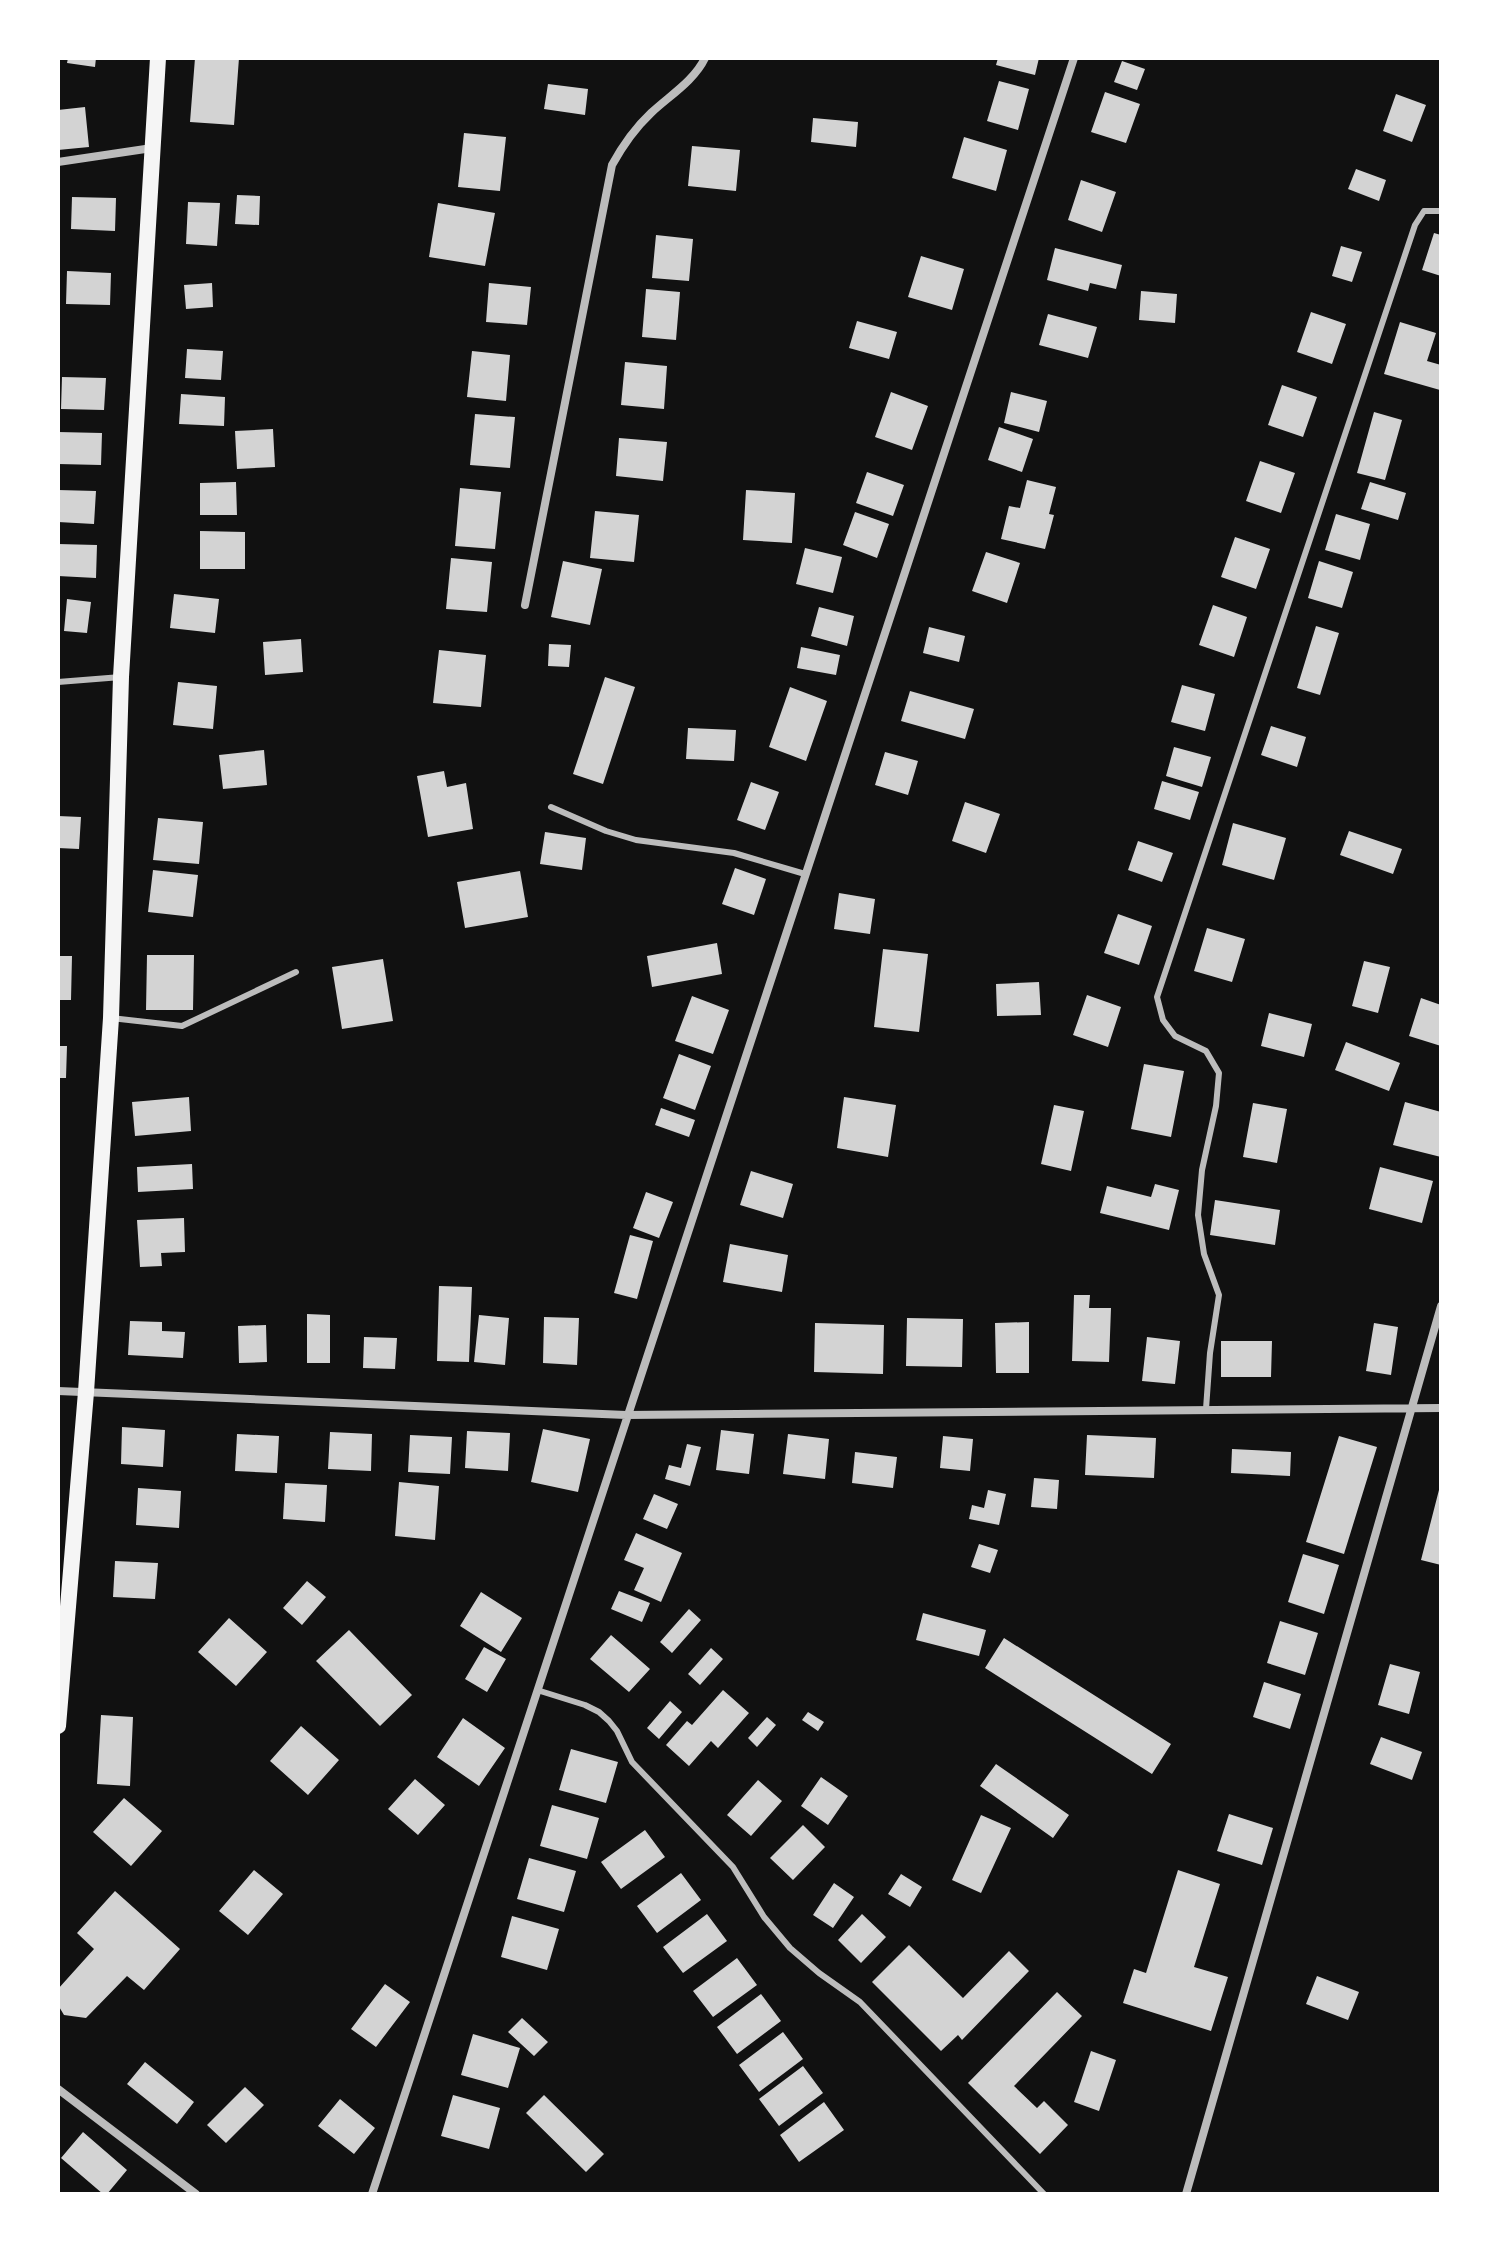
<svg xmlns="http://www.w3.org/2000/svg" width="1499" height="2252" font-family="Rubik,sans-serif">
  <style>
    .building { fill: #d3d3d3 }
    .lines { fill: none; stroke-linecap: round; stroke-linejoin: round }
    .service { stroke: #bcbcbc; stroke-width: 6 }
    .minor { stroke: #bcbcbc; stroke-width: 8 }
    .secondary { stroke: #f5f5f5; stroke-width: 16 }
  </style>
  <rect width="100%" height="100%" fill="#111"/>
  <path class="building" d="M68,58H96L95,67L67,63Z
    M195,58H239L234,125L190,122Z
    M998,58H1039L1035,75L996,65Z
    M1122,61L1145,69L1137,90L1114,82Z
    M999,81L1029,89L1018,130L987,121Z
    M548,84L588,89L585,115L544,109Z
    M1105,92L1140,104L1126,143L1091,132Z
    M1396,94L1426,105L1412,142L1383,131Z
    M85,107L89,147L58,150V110Z
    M813,118L858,122L856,147L811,142Z
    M464,133L506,137L500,191L458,187Z
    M964,137L1007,150L996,191L952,178Z
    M692,146L740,150L736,191L688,186Z
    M1356,169L1386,180L1379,201L1348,189Z
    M1081,180L1116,192L1102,232L1068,220Z
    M237,195L260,196L259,225L235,224Z
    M72,197L116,198L115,231L71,229Z
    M188,202L220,203L217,246L186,244Z
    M438,203L495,213L485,266L429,257Z
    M1434,233L1441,235V276L1422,270Z
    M656,235L693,239L689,281L652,278Z
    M1341,246L1362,252L1352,282L1332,276Z
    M1055,248L1122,265L1116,289L1090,283L1088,291L1047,280Z
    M921,256L964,269L952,310L908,297Z
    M67,271L111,273L110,305L66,304Z
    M212,283L213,307L186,309L184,285Z
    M489,283L531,287L527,325L486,322Z
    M646,289L680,292L676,340L642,337Z
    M1141,291L1177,294L1175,323L1139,320Z
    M1311,312L1346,324L1332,364L1297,352Z
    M1048,314L1097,327L1088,358L1039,345Z
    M857,321L897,332L889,359L849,348Z
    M1400,322L1436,333L1427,361L1441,365L1440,390L1384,374Z
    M187,349L223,351L221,380L185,378Z
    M472,351L510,355L506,401L467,397Z
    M625,362L667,366L664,409L621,405Z
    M62,377L106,378L104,410L61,409Z
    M1282,385L1317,397L1303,437L1268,425Z
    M891,392L928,406L912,450L875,437Z
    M1011,392L1047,401L1039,432L1004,423Z
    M181,394L225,397L224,426L179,424Z
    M1374,412L1402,420L1385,480L1357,473Z
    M475,414L515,417L510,468L470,465Z
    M999,427L1033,439L1022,472L988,460Z
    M273,429L275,467L237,469L235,431Z
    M58,432L102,433L101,465L58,464Z
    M619,438L667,442L663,481L616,476Z
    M1260,461L1295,473L1281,513L1246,501Z
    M867,472L904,485L893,516L856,503Z
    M1027,480L1056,487L1049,514L1054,515L1045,549L1001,539L1009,506L1020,508Z
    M236,482L237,515H200V483Z
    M1370,482L1406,493L1398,520L1361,509Z
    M460,488L501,492L495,549L455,546Z
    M58,490L96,491L94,524L58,522Z
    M746,490L795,493L792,543L743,540Z
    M595,511L639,515L634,562L590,558Z
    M855,512L889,524L877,558L843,545Z
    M1336,514L1370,524L1360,560L1325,550Z
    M200,531L245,532V569H200Z
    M1235,537L1270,549L1256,589L1221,577Z
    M58,544L97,545L96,578L58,576Z
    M805,548L842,557L833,593L796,584Z
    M986,552L1020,563L1007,603L972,591Z
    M451,558L492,562L487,612L446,609Z
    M563,561L602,569L590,625L551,617Z
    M1319,561L1353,572L1342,608L1308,598Z
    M174,594L219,599L215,633L170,628Z
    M67,599L91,602L87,633L64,631Z
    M1213,605L1247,617L1234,657L1199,645Z
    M819,607L854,616L847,646L811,636Z
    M1316,626L1339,633L1320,695L1297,688Z
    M929,627L965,636L959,662L923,653Z
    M301,639L303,672L265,675L263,642Z
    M549,644L571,645L569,667L548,666Z
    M801,647L840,655L836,675L797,668Z
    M439,650L486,655L481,707L433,703Z
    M605,677L635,687L603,784L573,774Z
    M178,682L217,686L213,729L173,725Z
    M1182,685L1215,694L1205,731L1171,722Z
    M790,687L827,701L806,761L769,747Z
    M910,691L974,709L965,739L901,721Z
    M1271,726L1306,737L1297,767L1261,755Z
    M688,728L736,730L734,761L686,759Z
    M1174,747L1211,757L1202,787L1166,776Z
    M264,750L267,785L223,789L219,755Z
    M885,752L918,761L908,795L875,785Z
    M444,771L447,787L466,783L473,829L428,837L417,776Z
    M1162,781L1199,792L1190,820L1154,809Z
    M751,782L779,792L765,830L737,820Z
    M965,802L1000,814L986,853L952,841Z
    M58,816L81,817L79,849L58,848Z
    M158,818L203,822L199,864L153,860Z
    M1233,823L1286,838L1274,880L1222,865Z
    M1349,831L1402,849L1393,874L1340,855Z
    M545,832L586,838L582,870L540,864Z
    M1138,841L1173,853L1162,882L1128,870Z
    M735,868L766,879L754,915L722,904Z
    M153,870L198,875L193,917L148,912Z
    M520,871L528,917L465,928L457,882Z
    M839,893L875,899L870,934L834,929Z
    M1118,914L1152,926L1139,965L1104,953Z
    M1207,928L1245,939L1232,982L1194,971Z
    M717,943L722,974L652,987L647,956Z
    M883,949L928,954L919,1032L874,1027Z
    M147,955H194L193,1010H146Z
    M58,956H72L71,1000H58Z
    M383,959L393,1021L342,1029L332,967Z
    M1364,961L1390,967L1378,1013L1352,1006Z
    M1039,982L1041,1015L997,1016L996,984Z
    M1087,995L1121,1007L1108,1047L1073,1035Z
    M692,996L729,1010L713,1054L675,1041Z
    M1421,998L1441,1005V1046L1409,1036Z
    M1269,1013L1312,1024L1304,1057L1261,1046Z
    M1346,1042L1400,1063L1389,1091L1335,1070Z
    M58,1046H67L66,1078H58Z
    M679,1054L711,1066L695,1110L663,1098Z
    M1144,1064L1184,1071L1171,1137L1131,1129Z
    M189,1097L191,1131L135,1136L132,1102Z
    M844,1097L896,1105L888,1157L837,1148Z
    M1405,1102L1441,1112V1157L1393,1145Z
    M1253,1103L1287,1109L1277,1163L1243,1157Z
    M1054,1105L1084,1111L1071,1171L1041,1164Z
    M661,1108L695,1120L689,1137L655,1125Z
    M192,1164L193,1189L138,1192L137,1167Z
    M1380,1167L1433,1181L1422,1223L1369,1209Z
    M751,1171L793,1184L783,1218L740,1205Z
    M1155,1184L1179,1190L1169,1230L1100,1213L1107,1186L1151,1197Z
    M646,1192L673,1202L659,1238L633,1228Z
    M1215,1200L1280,1210L1275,1245L1210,1235Z
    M184,1218L185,1252L161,1253L162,1266L140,1267L137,1220Z
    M630,1235L653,1241L637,1299L614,1293Z
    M730,1244L788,1255L782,1292L723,1282Z
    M439,1286L472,1287L469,1362L437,1361Z
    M1074,1295H1090L1089,1308H1111L1109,1362L1072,1361Z
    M307,1314L330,1315V1363H307Z
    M479,1315L509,1318L505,1365L474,1362Z
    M544,1317L579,1318L577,1365L543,1363Z
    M907,1318L963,1319L962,1367L906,1366Z
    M130,1321L162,1322V1331L185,1332L183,1358L128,1355Z
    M1029,1322V1373H996L995,1323Z
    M815,1323L884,1325L883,1374L814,1372Z
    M1374,1323L1398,1327L1391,1375L1366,1371Z
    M266,1325L267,1362L239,1363L238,1326Z
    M364,1337L397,1338L395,1369L363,1368Z
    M1147,1337L1180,1341L1175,1384L1142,1381Z
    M1221,1341H1272L1271,1377H1221Z
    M122,1427L165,1430L163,1467L121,1464Z
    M543,1429L590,1439L578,1492L531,1482Z
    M721,1430L754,1434L749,1474L716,1470Z
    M467,1431L510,1433L508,1471L465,1468Z
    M330,1432L372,1434L371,1471L328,1469Z
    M237,1434L279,1436L277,1473L235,1471Z
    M788,1434L829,1439L825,1479L783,1474Z
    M410,1435L452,1437L450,1474L408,1472Z
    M1087,1435L1156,1438L1154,1478L1085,1475Z
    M943,1436L973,1439L970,1471L940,1468Z
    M1339,1436L1377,1447L1344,1554L1306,1542Z
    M687,1444L701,1447L690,1486L665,1479L669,1465L681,1468Z
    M1232,1449L1291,1452L1290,1476L1231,1473Z
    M855,1452L897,1457L893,1488L852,1483Z
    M1034,1478L1059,1480L1057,1509L1031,1507Z
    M399,1482L439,1486L435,1540L395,1536Z
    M285,1483L327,1485L325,1522L283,1519Z
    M1440,1486H1441V1565L1421,1560Z
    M138,1488L181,1491L179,1528L136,1525Z
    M988,1490L1006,1494L999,1525L969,1519L972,1505L984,1508Z
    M654,1494L678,1504L667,1529L643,1519Z
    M636,1533L682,1553L661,1602L634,1590L644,1568L624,1560Z
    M979,1544L998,1550L990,1573L971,1567Z
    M1303,1554L1339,1565L1324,1614L1288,1602Z
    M115,1561L158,1563L155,1599L113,1597Z
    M307,1581L326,1597L302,1625L283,1608Z
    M619,1591L650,1603L642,1622L611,1609Z
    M481,1592L522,1618L501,1652L460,1626Z
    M689,1609L701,1620L672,1653L660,1642Z
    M923,1613L986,1630L979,1656L916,1640Z
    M229,1618L267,1652L236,1686L198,1652Z
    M1280,1621L1318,1633L1305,1675L1267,1663Z
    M349,1630L412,1695L380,1726L316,1661Z
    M611,1635L650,1669L629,1692L590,1659Z
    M1004,1638L1171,1744L1152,1774L985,1668Z
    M484,1647L506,1659L487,1692L465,1679Z
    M711,1648L723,1659L700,1685L688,1674Z
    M1390,1664L1420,1672L1409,1714L1378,1705Z
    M1264,1682L1301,1694L1290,1729L1253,1717Z
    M723,1690L749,1713L718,1748L711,1741L689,1766L666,1745L687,1721L692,1725Z
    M670,1701L682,1712L659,1739L647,1728Z
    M808,1712L824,1722L818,1731L802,1720Z
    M101,1715L133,1717L130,1786L97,1784Z
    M767,1717L776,1725L757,1747L748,1738Z
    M463,1718L505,1748L479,1786L437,1757Z
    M301,1726L339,1760L308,1795L270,1761Z
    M1381,1737L1422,1752L1412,1780L1370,1764Z
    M571,1749L618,1762L606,1803L559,1790Z
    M996,1764L1069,1815L1053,1838L980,1786Z
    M821,1777L848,1796L828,1825L801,1806Z
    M415,1779L445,1805L418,1835L388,1809Z
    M758,1780L782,1801L751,1836L727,1815Z
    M124,1798L162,1831L131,1866L93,1832Z
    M552,1805L599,1818L587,1859L540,1846Z
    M1229,1814L1273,1828L1262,1865L1217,1851Z
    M981,1815L1011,1828L981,1893L952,1880Z
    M803,1825L825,1847L793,1880L770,1858Z
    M645,1830L665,1857L621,1889L601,1862Z
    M529,1858L576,1871L564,1912L517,1899Z
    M254,1870L283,1894L248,1935L219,1911Z
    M1178,1870L1220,1884L1194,1967L1228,1977L1211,2031L1123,2003L1134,1969L1146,1973Z
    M681,1873L701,1900L657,1933L637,1906Z
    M901,1874L922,1887L910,1907L888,1894Z
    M834,1883L854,1897L833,1928L813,1915Z
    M115,1891L180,1949L144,1990L127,1976L86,2018L64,2015L58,2005V1989L94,1949L77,1933Z
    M707,1914L727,1941L683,1973L663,1947Z
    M862,1914L886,1937L861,1963L838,1940Z
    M512,1916L559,1929L547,1970L501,1957Z
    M909,1945L963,1998L1009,1951L1029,1971L962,2040L958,2035L941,2051L872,1982Z
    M737,1958L757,1985L713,2017L693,1991Z
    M1317,1976L1359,1992L1348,2020L1306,2004Z
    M385,1984L410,2002L376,2047L351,2029Z
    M1057,1992L1082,2016L1014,2086L1037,2108L1044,2101L1068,2125L1040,2154L968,2083Z
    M761,1994L781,2021L737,2054L717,2027Z
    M522,2018L548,2042L534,2056L508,2032Z
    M783,2032L803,2059L759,2092L739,2065Z
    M473,2034L520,2048L508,2088L461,2075Z
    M1091,2051L1116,2060L1099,2111L1074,2102Z
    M145,2062L194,2102L177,2124L127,2084Z
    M803,2066L823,2093L779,2126L759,2099Z
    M245,2087L264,2105L226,2143L207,2125Z
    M453,2095L500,2108L489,2149L441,2136Z
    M544,2095L604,2154L586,2172L526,2113Z
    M340,2099L375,2128L354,2154L318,2126Z
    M824,2102L844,2130L799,2162L780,2135Z
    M83,2132L127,2170L107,2194H103L61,2158Z"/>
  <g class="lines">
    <path class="service" d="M58,682L121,677
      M551,807L606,831L636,840L734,853L805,874
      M111,1018L182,1026L296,972
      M1206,1409L1210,1353L1219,1295L1204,1254L1198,1215L1202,1170L1216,1106L1219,1073L1206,1051L1175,1036L1163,1020L1157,997L1415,225L1424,211H1441
      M537,1690L585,1705L599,1712L609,1721L617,1731L632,1762L733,1867L764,1917L790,1948L819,1973L860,2002L1044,2194"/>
    <path class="minor" d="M58,162L152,148
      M525,605L612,165C623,145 634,129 651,113C669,96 694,81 705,58
      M58,1391L626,1415L1441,1408
      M58,2089L196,2194
      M372,2194L1074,58
      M1186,2194L1441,1306"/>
    <path class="secondary" d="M58,1726L86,1392L111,1018L121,677L158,58"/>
  </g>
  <rect width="1499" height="2252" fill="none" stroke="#ffffff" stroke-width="120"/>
</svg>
